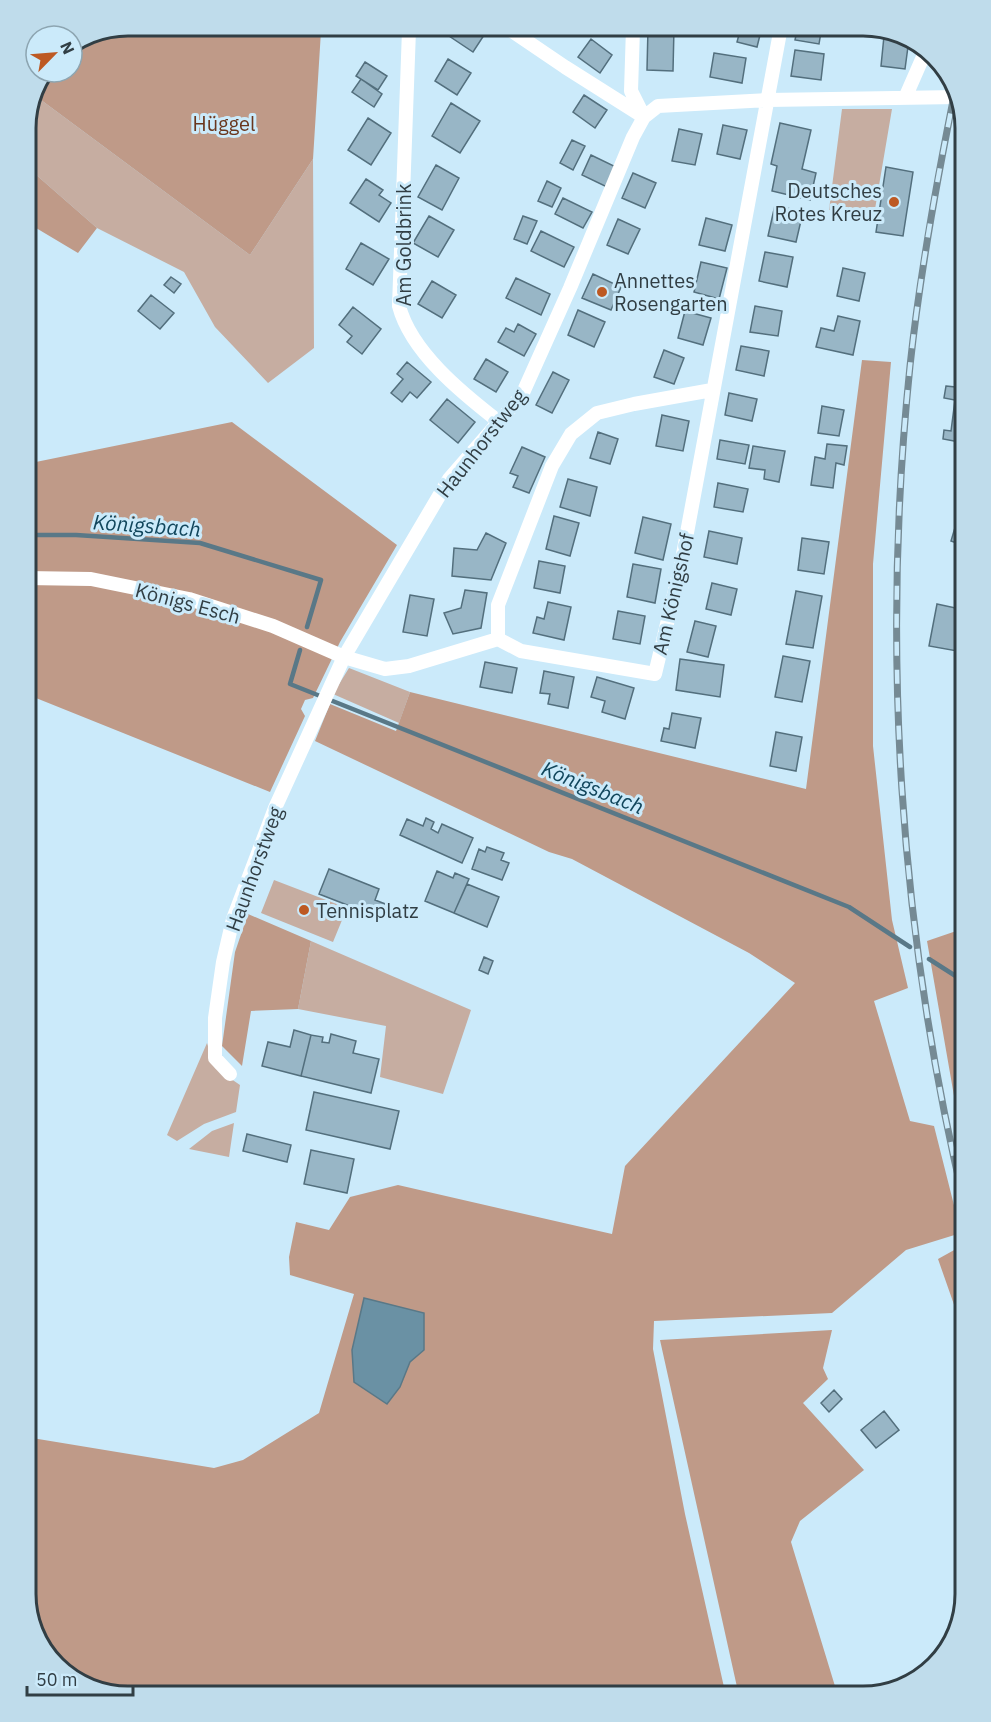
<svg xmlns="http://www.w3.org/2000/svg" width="991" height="1722" font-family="'IBM Plex Sans',sans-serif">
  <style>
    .green { fill: #c6ada1 }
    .forest { fill: #bf9a88; fill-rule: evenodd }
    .water { fill: #6a91a4; stroke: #597887; stroke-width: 1.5 }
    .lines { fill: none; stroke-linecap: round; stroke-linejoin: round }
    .stream { stroke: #597887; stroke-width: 4.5 }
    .building { fill: #98b6c6; stroke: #536f7d; stroke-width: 1.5 }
    .minor { stroke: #fff; stroke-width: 14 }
    .rail-casing { stroke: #758a94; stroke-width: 7 }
    .rail { stroke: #cbeafa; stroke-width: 4.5; stroke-dasharray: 14; stroke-linecap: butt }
    .poi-dot { fill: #bd5923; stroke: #cbeafa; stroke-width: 2 }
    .labels { text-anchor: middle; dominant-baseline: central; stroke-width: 6; stroke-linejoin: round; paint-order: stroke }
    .park-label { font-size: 20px; fill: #69361d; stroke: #cbeafa }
    .poi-label { font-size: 20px; fill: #313e44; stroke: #cbeafa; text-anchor: start }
    .street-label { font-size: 20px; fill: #313e44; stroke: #cbeafa }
    .water-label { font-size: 21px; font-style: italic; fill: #11465c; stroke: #cbeafa }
    .rim { fill: none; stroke: #313e44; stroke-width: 3 }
  </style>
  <rect width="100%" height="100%" fill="#cbeafa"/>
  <path class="green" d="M37,97L250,255L313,159L314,348L268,383L215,327L184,272L97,228L26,166V122Z
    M842,109H892L874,215L829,210Z
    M349,668L410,692L399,723L333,694Z
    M274,880L347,908L333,942L261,913Z
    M311,941L471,1010L443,1094L380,1077L386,1026L298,1009Z
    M207,1043L215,1068L240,1085L236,1112L204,1124L177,1141L167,1135Z
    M234,1123L229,1157L189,1149L212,1131Z"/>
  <path class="forest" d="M321,31L313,159L250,255L37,97L48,72H72V44L89,33Z
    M26,166L97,228L78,253L26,222Z
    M862,360L891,362L873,564V746L892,920L908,988L874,1001L910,1121L934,1126L961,1233L906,1250L832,1313L654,1321L653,1349L685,1514L726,1696H122L71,1679L36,1639L26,1594V1437L214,1468L243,1460L319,1413L354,1294L290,1275L289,1257L296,1222L329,1230L350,1197L398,1185L612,1234L625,1166L795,983L749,953L572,859L549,852L315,741L330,704L396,731L410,692L806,789ZM356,1336L424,1350L410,1362L352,1350Z
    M232,422L397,545L340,642L313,698L305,700L301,709L305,716L270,792L26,694V464Z
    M248,914L311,941L298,1009L251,1011L242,1066L222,1046L235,952Z
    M965,928V1159L927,941Z
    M965,1244V1336L938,1259Z
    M832,1330L823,1368L828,1379L803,1403L864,1470L800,1521L791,1542L838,1696H739L660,1340Z"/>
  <path class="water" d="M364,1298L424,1313V1350L410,1362L400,1387L387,1404L354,1382L352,1350Z"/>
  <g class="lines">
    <path class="stream" d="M26,535H76L200,543L321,580L307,627
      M300,650L290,684L849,907L910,947
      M929,959L965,982"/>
  </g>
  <path class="building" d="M798,26H822L819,44L795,40Z
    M741,27H762L757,47L737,42Z
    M597,28H612L608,35Z
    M648,28H674L673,71L647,70Z
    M488,29L473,52L440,30Z
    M884,36L909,39L905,69L881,66Z
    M591,39L612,55L600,73L578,57Z
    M795,50L824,54L821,80L791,76Z
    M714,53L746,58L742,83L710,77Z
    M448,59L471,73L457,95L435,81Z
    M365,62L387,76L378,90L356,76Z
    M361,79L382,94L374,107L352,92Z
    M584,95L607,110L595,128L573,112Z
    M451,103L480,121L460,153L432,136Z
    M368,118L391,133L371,165L348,150Z
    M780,123L811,130L802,169L816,173L810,200L772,191L777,166L771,164Z
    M723,125L747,130L740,159L717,154Z
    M679,129L702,134L695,165L672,161Z
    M572,140L585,146L573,170L560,163Z
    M591,155L616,167L607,187L582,175Z
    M436,165L459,178L442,210L418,197Z
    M886,167L913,172L903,236L876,232Z
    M633,173L656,183L645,208L622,198Z
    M366,179L383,190L379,195L391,203L379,222L350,203Z
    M547,181L561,188L552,207L538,201Z
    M563,198L592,212L583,228L555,214Z
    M775,205L803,212L796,242L768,236Z
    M429,216L454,230L438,257L413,243Z
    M523,216L537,221L527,244L514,239Z
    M706,218L732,225L725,251L699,245Z
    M618,219L640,229L628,254L607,245Z
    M541,231L574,247L564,267L531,251Z
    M361,243L389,259L373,285L346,269Z
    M765,252L793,257L787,287L759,281Z
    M701,262L727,268L719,299L694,292Z
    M843,268L865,273L859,301L837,296Z
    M593,274L621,287L611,310L582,298Z
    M171,277L181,284L174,293L164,285Z
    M516,278L550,294L541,315L506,298Z
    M432,281L456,295L442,318L418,304Z
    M151,295L174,313L160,329L138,311Z
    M755,306L782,311L778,336L750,332Z
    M353,307L381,329L362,354L347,342L352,336L339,325Z
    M578,310L605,322L594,347L568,335Z
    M685,311L711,318L703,345L678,338Z
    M838,316L860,321L853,355L816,347L821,328L834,331Z
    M518,324L536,334L524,356L498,342L506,328L514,332Z
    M741,346L769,351L764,376L736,370Z
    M664,350L684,358L674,384L654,377Z
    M486,359L508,372L496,392L474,379Z
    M407,362L431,382L417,398L410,392L402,402L391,393L403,379L397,374Z
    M553,372L569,380L552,413L536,405Z
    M946,386L965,388V443L943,439L944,430L951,431L955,400L944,398Z
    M729,393L757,399L752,421L725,415Z
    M447,399L475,422L458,443L430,420Z
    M822,406L844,410L839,436L818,433Z
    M662,415L689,421L683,451L656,446Z
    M598,432L618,439L610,464L590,458Z
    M720,440L749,445L745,464L717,459Z
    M827,444L847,446L844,465L836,463L833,488L811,485L815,457L825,459Z
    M753,446L785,451L779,482L764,479L765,470L749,468Z
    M522,447L545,457L529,493L513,487L518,476L510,473Z
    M568,479L597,487L590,516L560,507Z
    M718,483L748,489L743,512L714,507Z
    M962,504L965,505V546L951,541Z
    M554,516L579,523L570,556L546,549Z
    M643,517L671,524L663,560L635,553Z
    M709,531L742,538L737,564L704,557Z
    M486,533L506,543L491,580L452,576L454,548L477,550Z
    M802,538L829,542L824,574L798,570Z
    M539,561L565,566L560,593L534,588Z
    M633,564L661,569L655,603L627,597Z
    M712,583L737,589L731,615L706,609Z
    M465,590L487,593L481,628L453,634L444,613L461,608Z
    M796,591L822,596L813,648L786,644Z
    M410,595L434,599L427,636L403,632Z
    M548,602L571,607L564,640L533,633L537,617L544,619Z
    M937,604L965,610L957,651L929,646Z
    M618,611L645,616L640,644L613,639Z
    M695,621L716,626L708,657L687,652Z
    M783,656L810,661L802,702L775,697Z
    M680,659L724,665L720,697L676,690Z
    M485,662L517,668L512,693L480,687Z
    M544,671L574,677L568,708L548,704L550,694L540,693Z
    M597,677L634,688L625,719L602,712L605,701L591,697Z
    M672,713L701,718L695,748L661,741L664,728L669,729Z
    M776,732L802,737L796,771L770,766Z
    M426,818L434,822L431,829L438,833L442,824L473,838L462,863L400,835L407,819L423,826Z
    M487,847L504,853L501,860L509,863L502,880L472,869L479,849L485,852Z
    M329,869L379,889L375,900L388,905L383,919L319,894Z
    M437,871L453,878L455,873L469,879L454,913L425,901Z
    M467,884L499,897L487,927L454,913Z
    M484,957L493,961L488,974L479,970Z
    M294,1030L311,1035L301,1076L262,1066L268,1042L290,1047Z
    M331,1034L356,1041L353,1053L379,1059L371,1093L301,1076L311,1035L323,1037L322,1042L329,1043Z
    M314,1092L399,1111L390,1149L306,1130Z
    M247,1134L291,1145L287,1162L243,1151Z
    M311,1150L354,1159L347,1193L304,1184Z
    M834,1390L842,1399L829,1412L821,1403Z
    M884,1411L899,1430L876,1448L861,1430Z"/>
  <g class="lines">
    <path class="minor" d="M633,28L631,91L644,117
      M509,29L565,67L644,117
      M409,30L399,306C411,352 462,393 498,421
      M905,98L926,50
      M26,578L91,579L189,599L273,626L344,657L385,669L409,666L498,639L521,651L655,674L681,565L781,27
      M498,639V605L552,466L571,434L597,413L634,404L712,390
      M230,1074L215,1058V1018L223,962L233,919L275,808L344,657L449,479L522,395L570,288L633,137L644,117L658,106L768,100L958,97"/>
    <g class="rail-casing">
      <path id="rail" d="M956,86C937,179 920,272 910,366C881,647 899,932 965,1206"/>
    </g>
    <use href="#rail" class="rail"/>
  </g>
  <g class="poi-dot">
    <circle cx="894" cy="202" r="6"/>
    <circle cx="602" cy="292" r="6"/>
    <circle cx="304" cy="910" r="6"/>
  </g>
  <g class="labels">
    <g class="park-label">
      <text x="224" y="123">Hüggel</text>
    </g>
    <g class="poi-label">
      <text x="882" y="190" text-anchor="end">Deutsches<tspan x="882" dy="23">Rotes Kreuz</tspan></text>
      <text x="614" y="280">Annettes<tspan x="614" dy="23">Rosengarten</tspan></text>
      <text x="316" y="910">Tennisplatz</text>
    </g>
    <g class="street-label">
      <text transform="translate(403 245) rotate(-90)">Am Goldbrink</text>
      <text transform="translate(481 443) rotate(-52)">Haunhorstweg</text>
      <text transform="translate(673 594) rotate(-77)">Am Königshof</text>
      <text transform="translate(188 603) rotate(15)">Königs Esch</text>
      <text transform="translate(254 869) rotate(-70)">Haunhorstweg</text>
    </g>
    <g class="water-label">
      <text transform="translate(147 525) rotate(4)">Königsbach</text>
      <text transform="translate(593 787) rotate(22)">Königsbach</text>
    </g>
  </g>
  <path d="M0 0H991V1722H0ZM128 36H863A92 92 0 0 1 955 128V1594A92 92 0 0 1 863 1686H128A92 92 0 0 1 36 1594V128A92 92 0 0 1 128 36Z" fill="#bfdceb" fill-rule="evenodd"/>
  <path class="rim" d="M128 36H863A92 92 0 0 1 955 128V1594A92 92 0 0 1 863 1686H128A92 92 0 0 1 36 1594V128A92 92 0 0 1 128 36Z"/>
  <g transform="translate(54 54) rotate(65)"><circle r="28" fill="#cbeafa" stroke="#8da5b1" stroke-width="1.5"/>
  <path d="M0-4.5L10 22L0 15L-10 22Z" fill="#bd5923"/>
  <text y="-9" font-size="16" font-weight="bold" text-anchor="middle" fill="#313e44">N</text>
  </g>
  <path d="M27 1686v9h106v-9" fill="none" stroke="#313e44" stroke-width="3"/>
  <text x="36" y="1686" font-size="18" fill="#313e44" stroke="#cbeafa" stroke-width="4.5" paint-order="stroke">50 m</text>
</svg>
